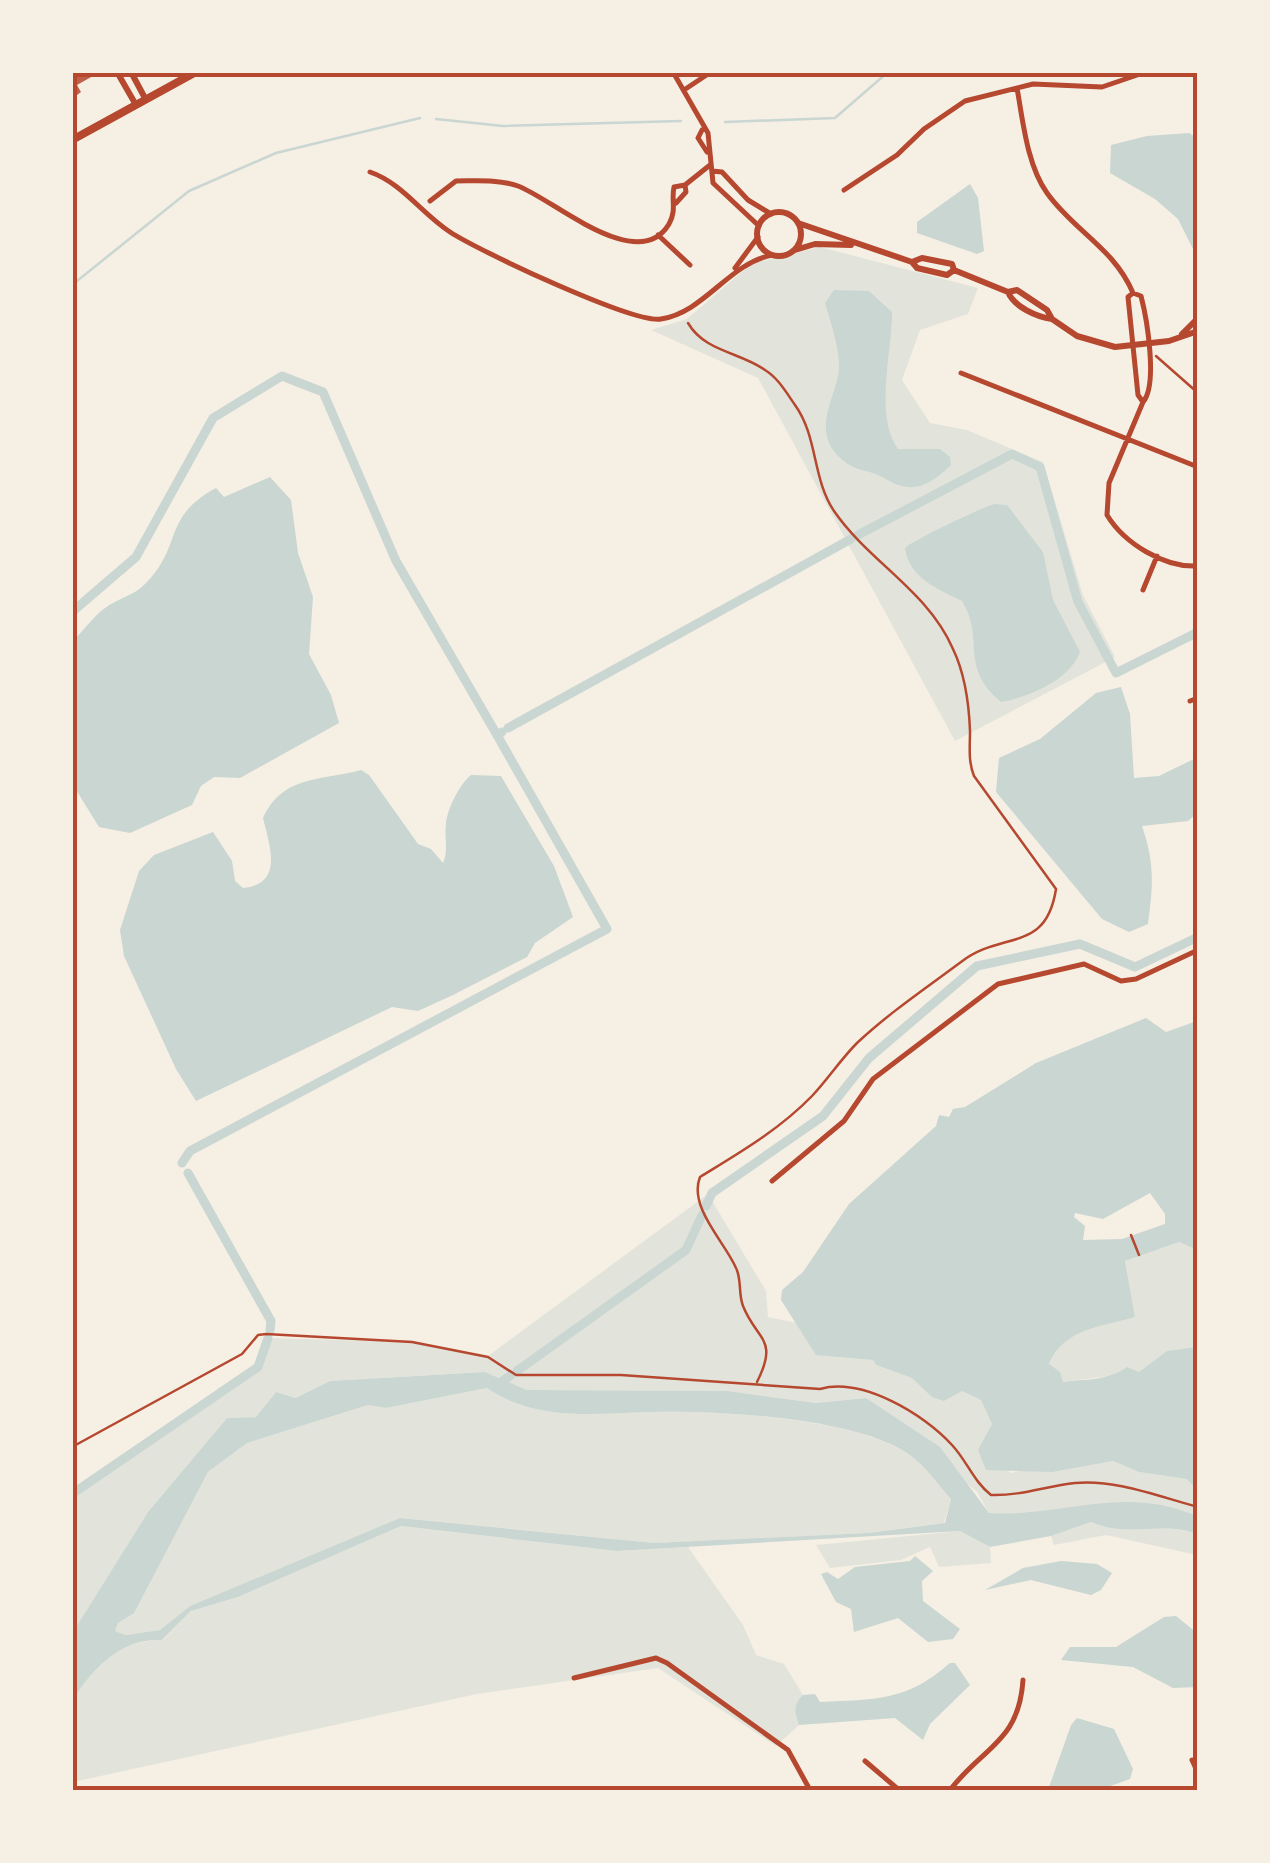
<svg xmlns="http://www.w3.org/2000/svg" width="1270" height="1863" font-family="'Playfair Display',serif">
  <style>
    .green { fill: #e2e4dc }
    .water { fill: #c9d6d2; fill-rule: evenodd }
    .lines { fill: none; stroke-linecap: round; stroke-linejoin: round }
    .stream { stroke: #c9d6d2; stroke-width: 2.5 }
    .canal { stroke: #c9d6d2; stroke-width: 9 }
    .building { fill: #bf614a }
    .path { stroke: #b5482f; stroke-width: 2.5 }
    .minor { stroke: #b5482f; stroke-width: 5 }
    .tertiary { stroke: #b5482f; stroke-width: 6 }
    .primary { stroke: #b5482f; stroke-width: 8 }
    .neatline { fill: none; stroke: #b5482f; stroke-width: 4 }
  </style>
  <rect width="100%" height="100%" fill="#f6efe4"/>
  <path class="green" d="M820,247L978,288L968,314L920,330L902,380L930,423L967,430L1043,462L1083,595L1115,657L955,741L758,378L651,330L687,319L751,264Z
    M708,1194L766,1291L768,1317L797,1323L835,1353L873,1360L876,1365L912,1378L930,1393L962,1391L981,1400L992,1424L983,1442V1458L1012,1473L1030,1468L1053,1472L1113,1461L1139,1472L1188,1479L1197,1490V1516C1130,1487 1058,1517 989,1513L977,1492L866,1398L816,1403L728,1391L527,1390L485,1372L330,1381L294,1398L276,1392L256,1417L227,1418L148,1512L73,1632V1494L257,1368L268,1338L412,1342L488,1356Z
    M1179,1242L1197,1250V1347L1139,1372L1063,1382L1049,1364C1064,1328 1102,1327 1135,1317L1125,1261Z
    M487,1388C534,1421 594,1414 649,1412C713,1410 865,1417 915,1459C928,1470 939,1486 951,1499L944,1523L868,1533L654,1543L401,1518L190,1606L160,1630L126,1635L115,1631L118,1623L134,1612L208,1472L247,1443L368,1405L386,1408Z
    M1091,1522C1132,1539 1160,1520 1197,1534V1555L1106,1535L1054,1545L1051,1536Z
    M401,1526L617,1551L688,1547L743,1625L756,1655L784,1664L803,1695C793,1704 794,1712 799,1725L776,1746L658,1668L477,1694L73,1782C73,1757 69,1728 73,1703C78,1666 129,1638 163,1640L191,1611L238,1597Z
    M960,1531L990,1547L991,1563L939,1567L930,1547L901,1560L830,1568L816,1545Z"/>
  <path class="water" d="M1189,133L1197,138V257L1178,219L1155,199L1110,173L1111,145L1147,136Z
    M970,184L978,198L984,251L977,254L917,233V222Z
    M834,290L869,291L892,312C892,353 874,416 898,449H940L950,457L951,465C928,487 912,495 884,478C873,471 858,471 848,464C803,434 841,393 839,364C838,344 831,323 825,303Z
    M270,477L291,500L298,553L313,597L309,654L331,695L339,723L240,778L214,777L201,786L192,805L130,833L99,827L73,785V641C83,631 93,617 105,608C117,599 135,595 145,584C184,545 161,518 216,488L224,497Z
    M994,504L1007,505L1043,552L1053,600L1080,652C1070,680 1029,697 1001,702C958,665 986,641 962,601C938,589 909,578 905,548C911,541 981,508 994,504Z
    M1121,687L1130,714L1134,778L1159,776L1198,757L1197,813L1188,821L1142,826C1155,864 1153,885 1148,924L1129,932L1102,919L996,792L999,758L1040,739L1096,693Z
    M361,770L369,775L418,844L431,849L443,863C449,849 444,839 446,824C447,809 460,784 471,775L501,776L554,866L573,917L535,943L527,957L453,995L418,1011L392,1007L196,1101L176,1069L124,956L120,930L139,871L154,855L213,832L232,861L235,881L243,888C285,884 269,844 263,818C283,775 320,781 361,770Z
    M1146,1018L1166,1032L1197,1021V1250L1179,1242L1125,1261L1135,1317C1102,1327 1064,1328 1049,1364L1060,1372L1063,1382C1084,1379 1108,1381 1127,1367L1139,1372L1167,1351L1197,1347V1490L1187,1479L1139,1472L1113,1461L1053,1472L986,1470L978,1450L992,1424L981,1400L962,1391L944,1401L932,1397L912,1378L876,1365L873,1360L816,1355L781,1300L782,1290L803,1272L849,1204L936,1126L939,1115L949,1117L953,1109L965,1107L1036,1063ZM1150,1193L1165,1214V1224L1122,1239L1083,1240L1085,1226L1074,1217L1075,1213L1103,1219Z
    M485,1372L527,1390L728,1391L816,1403L866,1398L940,1447L989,1513C1064,1517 1123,1484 1197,1516V1534C1161,1520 1131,1539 1091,1522L1051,1536L990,1547L960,1531L617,1551L401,1526L238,1597L191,1611L162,1640C121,1638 94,1667 73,1699V1632L148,1512L227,1418L256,1417L276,1392L295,1398L330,1381ZM487,1388C534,1421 594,1414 649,1412C714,1410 865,1417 915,1459C928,1470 939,1486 951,1499L945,1523L868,1533L654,1543L400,1518L190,1606L160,1630L126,1635L115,1631L118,1623L134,1613L208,1472L247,1443L368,1405L386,1408Z
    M915,1556L933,1571L922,1581L923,1601L960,1629L953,1639L928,1642L898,1618L854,1632L851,1609L836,1602L821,1574L827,1572L838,1579L855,1567L910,1561Z
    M1061,1561L1097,1564L1112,1573L1101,1590L1091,1595L1031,1580L985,1590L1023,1568Z
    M1176,1616L1197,1633V1687L1173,1688L1133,1667L1061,1660L1070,1647H1116L1164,1617Z
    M950,1663H955L970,1685L930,1724L923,1740L895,1718L799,1725C794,1712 793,1704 803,1695L815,1694L820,1702C875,1699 906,1702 950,1663Z
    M1077,1718L1114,1729L1133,1769L1130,1779L1099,1790H1048L1071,1725Z"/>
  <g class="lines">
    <path class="stream" d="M436,119L503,126L681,121
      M725,122L835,118L888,72
      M72,285L189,191L276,153L420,118"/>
    <path class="canal" d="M858,535L1012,454L1040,467L1078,602L1116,673L1198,632
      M72,612L136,557L213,418L282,376L323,392L396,561L497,735L502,732
      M508,728L851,539
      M182,1163L190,1151L607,929L497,735
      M188,1173L271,1321L270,1330
      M706,1206L712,1193L823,1116L869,1058L977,966L1080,944L1135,967L1198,937
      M517,1371L686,1250L702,1215
      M496,1385L510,1376
      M72,1494L258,1367L268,1338"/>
  </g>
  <path class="building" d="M72,72L93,76L77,85L81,92L72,99Z"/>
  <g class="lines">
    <path class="path" d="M688,323C705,352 740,352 765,370C778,378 786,392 795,405C818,437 812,478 834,511C869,562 928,591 953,649C965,674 969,704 970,731C970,747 968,761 974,776L1056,889C1046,954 1002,930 961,962C926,988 889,1013 857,1043C841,1059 828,1079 812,1096C779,1130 739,1153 700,1177C688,1207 725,1242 736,1268C742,1280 738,1293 743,1306C757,1341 779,1338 757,1382
      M1156,356L1198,393
      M1131,1235L1139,1255
      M72,1447L242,1354L258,1335L266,1334L412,1342L488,1357L516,1375H621L820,1389C862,1377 924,1414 952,1445C967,1461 974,1482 991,1495C1021,1496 1046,1486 1075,1483C1115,1479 1160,1497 1198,1507"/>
    <path class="minor" d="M673,72L708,133L713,183L759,226
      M1017,88C1023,121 1027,165 1047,193C1074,231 1114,248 1133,293
      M684,90L711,72
      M702,130L698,138L707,152
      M712,171L722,172L748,200L771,214
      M370,172C402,183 422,214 450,232C479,251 634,324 661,319C705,312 728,264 772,255
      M844,190L897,155L924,129L965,101L1033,84L1102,87L1146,72
      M430,201L456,181C476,181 498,179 518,186C553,199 638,276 669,224C677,210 671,200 674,187L685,185L710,165
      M676,203L686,192L685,185
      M658,235L690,265
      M735,268L758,237
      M1133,293L1141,296C1147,319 1158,385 1143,402L1138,395L1128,297Z
      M961,373L1198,467
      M1143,402L1109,483L1107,515C1124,543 1164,568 1198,566
      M1143,590L1157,556
      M1190,701L1198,698
      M772,1181L844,1121L873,1079L998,984L1084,964L1121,981L1136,979L1198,950
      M574,1678L656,1658L667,1663L788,1750L810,1790
      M1192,1760L1198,1773
      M865,1761L899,1790
      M950,1790C983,1747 1019,1742 1023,1680"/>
    <path class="tertiary" d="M117,72L136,105
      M131,72L146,100
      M757 234a22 22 0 1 1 44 0a22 22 0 1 1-44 0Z
      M798,223L912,262L917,268L947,275L954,270L952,264L922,258L912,262
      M795,250L815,244L851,245
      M954,270L1008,292L1017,290L1047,310L1052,319C1037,317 1014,307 1008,292
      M1052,319L1077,336L1115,347L1169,341L1198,331
      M1182,334L1198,318"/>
    <path class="primary" d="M72,140L196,72"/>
  </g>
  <rect width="1270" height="1863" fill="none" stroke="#f6efe4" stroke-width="150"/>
  <rect x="75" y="75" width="1120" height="1713" class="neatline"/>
</svg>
